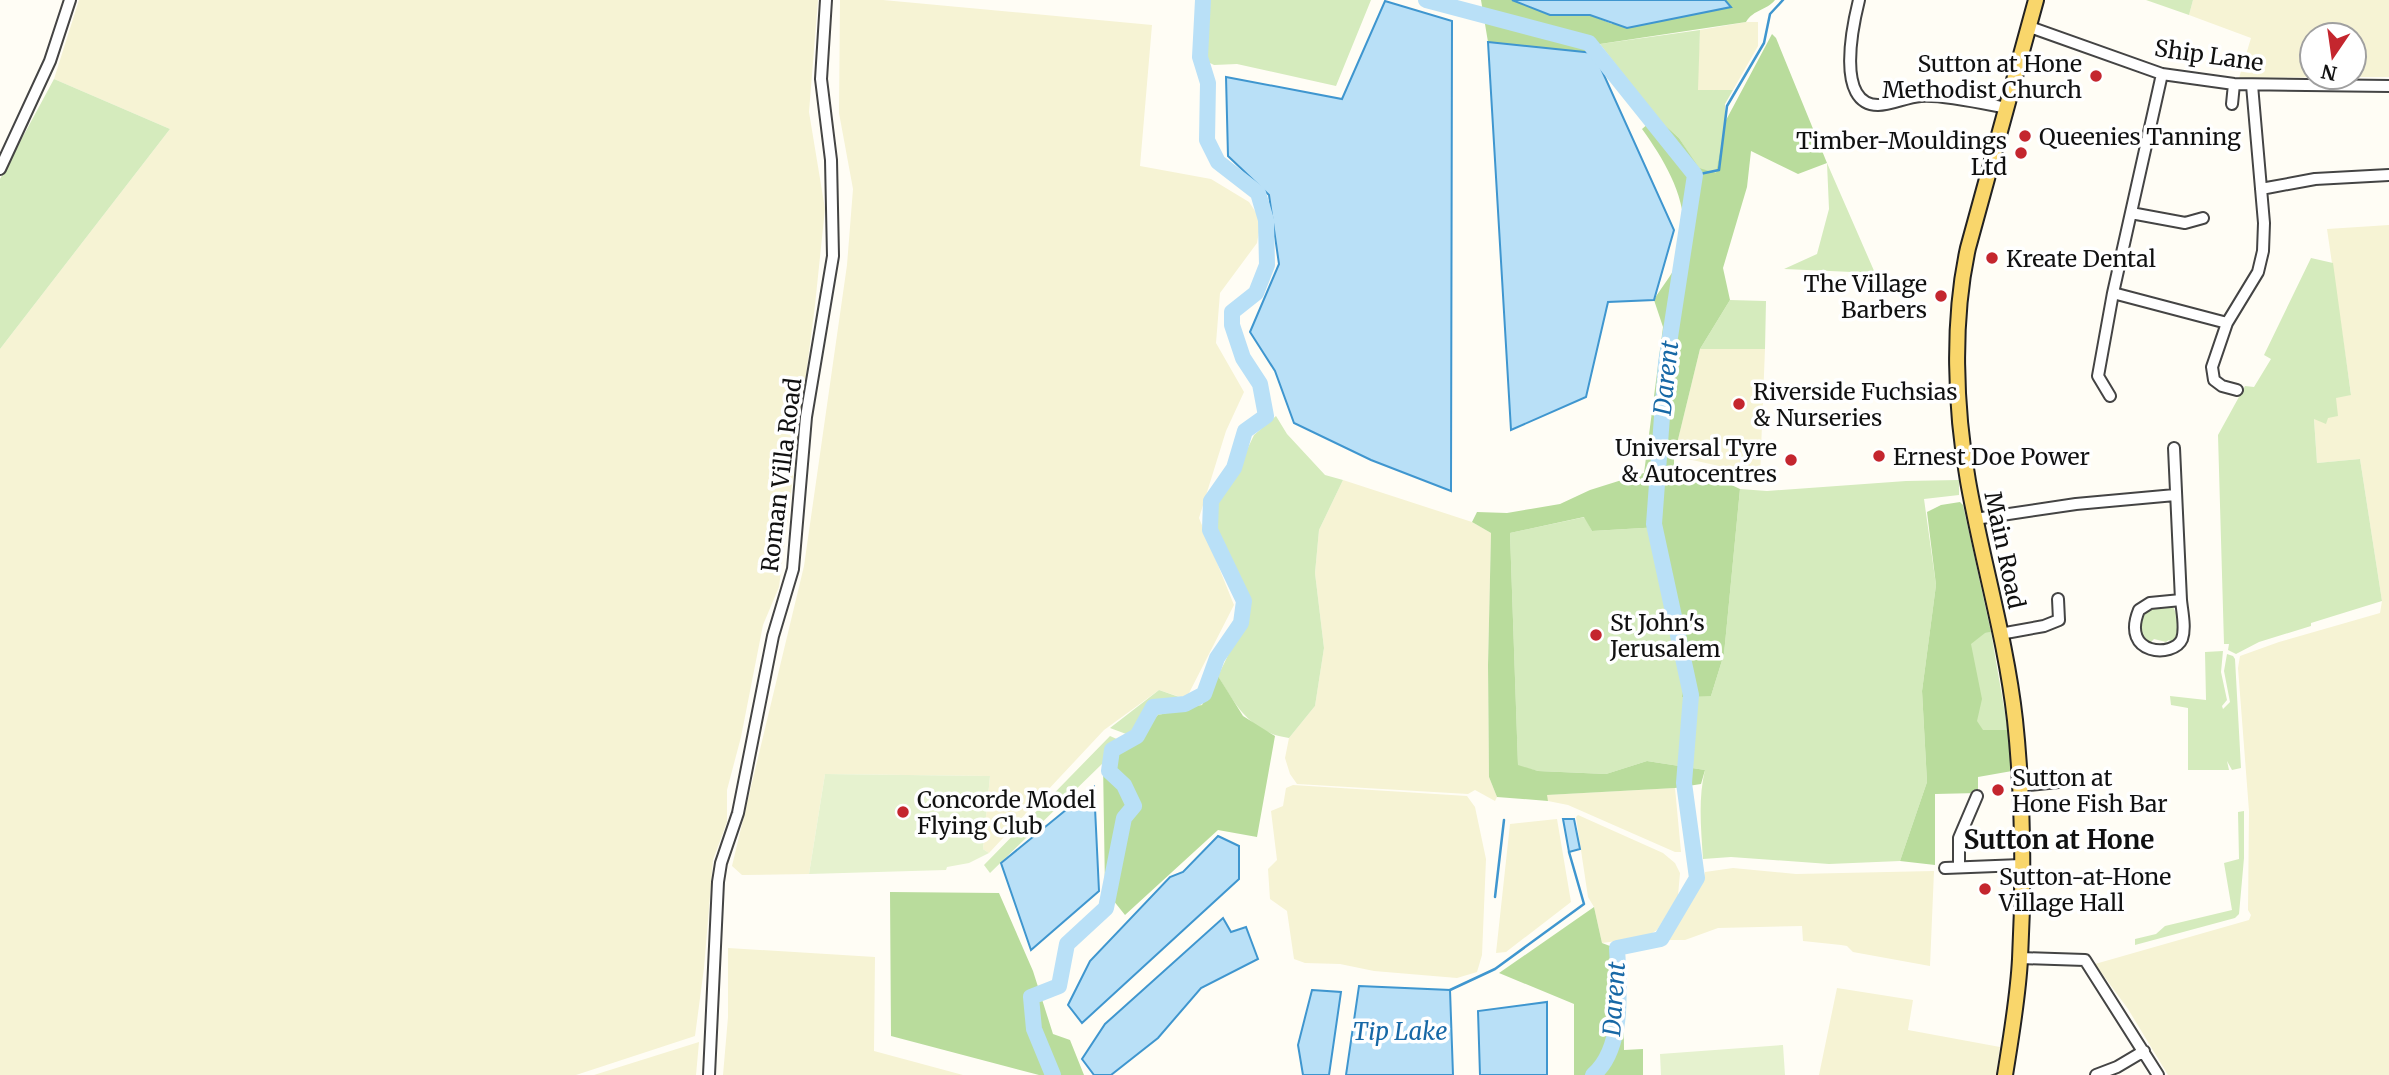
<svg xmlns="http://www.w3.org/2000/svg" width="2389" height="1075" font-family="Merriweather,serif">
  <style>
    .farmland { fill: #f6f3d4 }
    .green { fill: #d5ebbd }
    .forest { fill: #b9dc9c }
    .pitch { fill: #e6f2cf }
    .water { fill: #b9e0f7; stroke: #3f96cf; stroke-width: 2 }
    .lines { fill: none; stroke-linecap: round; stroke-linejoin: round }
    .stream { stroke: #3f96cf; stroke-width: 2.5 }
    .river { stroke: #b9e0f7; stroke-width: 16 }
    .minor-casing { stroke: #444; stroke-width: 14 }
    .major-casing { stroke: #222; stroke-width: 18 }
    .minor { stroke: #fff; stroke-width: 10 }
    .major { stroke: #f9d66b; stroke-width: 14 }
    .poi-dot { fill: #c4262e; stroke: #fff; stroke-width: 2.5 }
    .labels { text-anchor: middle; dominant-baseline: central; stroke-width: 7; stroke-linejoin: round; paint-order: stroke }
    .street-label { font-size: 23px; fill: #111; stroke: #fff }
    .poi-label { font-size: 23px; fill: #111; stroke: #fff; text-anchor: start }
    .water-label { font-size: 24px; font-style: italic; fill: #1768a6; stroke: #fff }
    .quarter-label { font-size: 26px; font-weight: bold; fill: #111; stroke: #fff }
  </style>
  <rect width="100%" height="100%" fill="#fffdf5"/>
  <path class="farmland" d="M79,0H818L809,112L825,209L815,305L779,587L763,625L741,737L727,790V822L713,860L704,968L695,1036L576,1075H0V349L170,129L54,79Z
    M840,0H883L1152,25L1140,166L1211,179L1249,202L1261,220L1257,243L1220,293L1216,343L1244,392L1226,431L1199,518L1234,605L1186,699L1159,690L1104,730L989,853L983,849L990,776L825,774L809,874L742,875L732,866L804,566L847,265L853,189L839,113Z
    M2193,0H2389V77H2354V35H2312V77H2351L2239,78L2251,38L2189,15Z
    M1746,22H1758V46L1733,90H1697L1700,30Z
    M2389,225V1075H2168L2128,1009L2095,964L2249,920L2251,915L2248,910L2249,811L2238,668L2240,656L2279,642L2380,613L2382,601L2360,459L2317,463L2314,418L2336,397L2351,394L2327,229Z
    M1700,349H1765L1760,475L1674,456Z
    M1343,480L1472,522L1491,533L1488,665L1489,777L1497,797L1495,801L1475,790L1468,794L1297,784L1290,774L1285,758L1289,738L1315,706L1324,648L1315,573L1319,530Z
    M1293,785L1467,796L1475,807L1486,859L1482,955L1477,972L1457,978L1374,971L1340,964L1305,963L1294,959L1287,911L1270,899L1268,869L1277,860L1271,811L1283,806L1286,788Z
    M1675,788L1681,852H1675L1568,805L1548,801L1546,795Z
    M1578,815L1663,853L1675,863L1680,873L1678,896L1657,930L1646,937L1602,943L1594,907L1588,897L1576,817Z
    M1557,819L1571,902L1506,952L1496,953L1510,824Z
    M1733,868L1796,874L1934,871L1930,966L1853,952L1847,946L1841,945L1803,941L1802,926L1718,928L1685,940H1668L1703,880L1705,872Z
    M728,948L875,957L874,1051L963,1075H723L728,1017Z
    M1837,988L1913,1000L1908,1030L2000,1047L1996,1075H1819Z
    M699,1042L696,1075H594Z"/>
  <path class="green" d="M1206,0H1371L1336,86L1237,64L1214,65L1206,61L1204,5Z
    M2146,0H2193L2189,15Z
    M1700,30L1698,90H1733L1725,104V122L1716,174L1699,169L1679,138L1656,117L1600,44Z
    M54,79L170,129L0,349V179Z
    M1827,163L1875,273L1784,269L1817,254L1829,209Z
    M2311,258L2333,263L2351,395L2336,398L2338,416L2328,418L2326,424L2314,419L2317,463L2360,459L2382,601L2311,623V626L2259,642L2236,654L2228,650L2229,644H2224L2218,435L2245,386L2254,387L2271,359L2264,355Z
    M1730,300L1766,301L1765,349H1700Z
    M1276,416L1287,434L1325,475L1343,480L1319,530L1315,573L1324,648L1315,706L1289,738C1251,733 1236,706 1218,676L1245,620L1244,589L1213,527L1218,500L1235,475L1254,435Z
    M1959,480V495L1924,499L1936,585L1922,691L1927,782L1900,861L1829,864L1731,857L1703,859C1701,828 1698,799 1705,770L1647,761L1606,774L1538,771L1518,766L1510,533L1585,517L1592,531L1660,527L1672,612L1685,658L1682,696H1711L1724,654L1740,489L1767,491L1906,481Z
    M2159,607H2173L2176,613L2179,635L2172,644L2169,640L2166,642L2154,639L2151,642L2154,646L2143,639L2140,622L2143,613L2150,608Z
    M1991,632L2008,731L1975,738L1963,635Z
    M2223,651L2221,672L2227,700L2222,706L2223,709L2230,702L2224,671L2227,654L2233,656L2235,659L2241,768L2232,770L2227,761L2229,770H2188V708L2171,705L2170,696L2206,700L2205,652Z
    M1159,690L1202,705L1158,715L1137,738L1110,728Z
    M1110,736L1128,744L1103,763L990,873L984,865Z
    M2244,811V858L2239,914L2235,918L2135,945V939L2156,934L2165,926L2232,910L2224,863L2239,859L2238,812Z"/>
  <path class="forest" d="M1481,0H1512L1550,15H1590L1612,24L1731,6L1725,0H1775C1766,11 1754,9 1746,22L1600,44L1594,53L1488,42Z
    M1772,34L1776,38L1827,163L1798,174L1751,151L1747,187L1723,268L1730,300L1700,349L1674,456V472L1721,480L1740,489L1724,654L1711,696L1682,697L1685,658L1672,612L1660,527L1592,531L1584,517L1510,533L1518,765L1538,771L1606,774L1647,761L1705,770L1701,784L1675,788L1547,795L1548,801L1497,797L1489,777L1488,665L1491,533L1472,522L1477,512L1507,513L1560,504L1590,490L1644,473L1663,327L1654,300C1662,286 1677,269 1681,254C1693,208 1668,165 1642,129L1656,117L1679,138L1699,168L1716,173L1725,122Z
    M1960,502L1963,505L1991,632L1985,633L1971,644L1982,699L1977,721L1983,730H2008L2012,771L1978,777V793L1935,794V865L1900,861L1927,782L1922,691L1936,585L1927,512L1941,505Z
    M1218,676L1243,716L1275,736L1257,837L1218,830L1125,915L1105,890L1103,762L1137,738L1158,715L1202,705Z
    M890,892L999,893L1033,971L1053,1034L1070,1040L1084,1075H1039L891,1036Z
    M1594,907L1602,943L1623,951L1624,1050L1643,1049V1075H1574V1004L1499,973Z"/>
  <path class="pitch" d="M825,774L990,776L983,849L989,853L969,863L947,867L946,870L809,874Z
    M1783,1045L1785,1075H1661L1660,1054Z"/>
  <path class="water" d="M1512,0H1725L1731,7L1627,28L1590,15H1550Z
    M1385,1L1452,21L1451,491L1371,460L1294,423L1275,371L1250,332L1279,264L1269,195L1228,156L1226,77L1342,99Z
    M1488,42L1594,53L1674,230L1654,300L1608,302L1586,397L1511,430Z
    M1094,787L1099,891L1031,950L1001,863Z
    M1563,819H1574L1580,849L1569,852Z
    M1218,836L1239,846V879L1082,1023L1068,1005L1090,961L1170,877L1183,872Z
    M1223,918L1231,932L1246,927L1258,959L1201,988L1158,1038L1111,1075H1094L1082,1059L1105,1024Z
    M1359,986L1450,990L1453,1075H1346Z
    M1312,990L1341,992L1329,1075H1303L1298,1045Z
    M1547,1002V1075H1480L1478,1011Z"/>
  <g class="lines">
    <path class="stream" d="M1695,175L1719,170L1727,106L1764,43L1770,14L1783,0
      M1495,897L1504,820
      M1450,990L1495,969L1584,904L1569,852"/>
    <path class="river" d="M1426,0L1589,43L1695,175L1666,363L1654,524L1691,695L1684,783L1697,878L1661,939L1617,948C1619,986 1625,1048 1593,1075
      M1053,1075L1034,1029L1031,997L1059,986L1067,944L1106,908L1124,818L1134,806L1124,785L1109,771L1112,750L1137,736L1153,707L1185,704L1204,694L1217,658L1241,623L1244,601L1210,530L1211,501L1234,468L1245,431L1266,416L1260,384L1243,358L1232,325V312L1256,293L1267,265L1266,220L1258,193L1218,162L1207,140L1208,83L1200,57L1203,0"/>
    <g class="minor-casing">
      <path id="minor" d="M1859,0C1853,24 1835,105 1878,105C1892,105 1906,97 1921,96C1941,94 1986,104 2007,108
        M2030,27L2162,74L2234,84L2389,86
        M2232,104L2234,84
        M0,169L50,61L70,0
        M2261,189L2315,179L2389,175
        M2131,213L2185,223L2203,218
        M2113,293L2227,323
        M2237,390L2222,386L2214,380L2212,367L2227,323L2258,272L2263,251L2264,223L2252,85
        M2110,396L2098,376L2113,293L2162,74
        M2174,448L2181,600
        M1975,519L2076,504L2175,495
        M2181,600C2182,611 2186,628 2182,639C2174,658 2120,656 2139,610L2150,603Z
        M2000,634L2044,626L2059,620L2058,599
        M2019,786L2078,780
        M1959,867V838L1977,796
        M1945,868L2021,865
        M2020,958L2085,960L2158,1075
        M709,1075L718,882L721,863L738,813L773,636L793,569L806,417L833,256L831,160L821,79L826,0
        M2096,1075L2117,1067L2144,1051"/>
    </g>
    <g class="major-casing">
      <path id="major" d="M2005,1075C2011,1037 2018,998 2020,959C2024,885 2023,794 2015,720C2006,639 1982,561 1968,481C1955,408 1952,320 1968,248L2036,0"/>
    </g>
    <use href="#minor" class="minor"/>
    <use href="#major" class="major"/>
  </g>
  <g class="poi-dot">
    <circle cx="2096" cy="76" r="7"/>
    <circle cx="2025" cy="136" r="7"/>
    <circle cx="2021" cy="153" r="7"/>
    <circle cx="1992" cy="258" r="7"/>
    <circle cx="1941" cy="296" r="7"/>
    <circle cx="1739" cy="404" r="7"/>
    <circle cx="1879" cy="456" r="7"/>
    <circle cx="1791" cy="460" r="7"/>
    <circle cx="1596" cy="635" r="7"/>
    <circle cx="1998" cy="790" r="7"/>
    <circle cx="903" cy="812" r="7"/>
    <circle cx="1985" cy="889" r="7"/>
  </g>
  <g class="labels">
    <g class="street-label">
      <text transform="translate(2209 55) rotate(8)">Ship Lane</text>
      <text transform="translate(781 475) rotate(-83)">Roman Villa Road</text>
      <text transform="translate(2005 550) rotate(78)">Main Road</text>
    </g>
    <g class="poi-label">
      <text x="2082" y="63" text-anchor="end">Sutton at Hone<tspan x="2082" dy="26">Methodist Church</tspan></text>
      <text x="2039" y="136">Queenies Tanning</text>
      <text x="2007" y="140" text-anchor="end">Timber-Mouldings<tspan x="2007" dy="26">Ltd</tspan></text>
      <text x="2006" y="258">Kreate Dental</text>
      <text x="1927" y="283" text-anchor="end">The Village<tspan x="1927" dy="26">Barbers</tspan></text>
      <text x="1753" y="391">Riverside Fuchsias<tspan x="1753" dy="26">&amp; Nurseries</tspan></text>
      <text x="1777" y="447" text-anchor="end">Universal Tyre<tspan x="1777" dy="26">&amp; Autocentres</tspan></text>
      <text x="1893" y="456">Ernest Doe Power</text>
      <text x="1610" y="622">St John's<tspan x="1610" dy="26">Jerusalem</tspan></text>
      <text x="2012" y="777">Sutton at<tspan x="2012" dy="26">Hone Fish Bar</tspan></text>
      <text x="917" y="799">Concorde Model<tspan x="917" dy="26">Flying Club</tspan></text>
      <text x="1999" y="876">Sutton-at-Hone<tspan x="1999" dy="26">Village Hall</tspan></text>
    </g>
    <g class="water-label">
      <text transform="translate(1666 378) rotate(-84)">Darent</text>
      <text transform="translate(1614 999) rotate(-86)">Darent</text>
      <text x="1400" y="1031">Tip Lake</text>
    </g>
    <g class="quarter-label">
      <text x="2059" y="839">Sutton at Hone</text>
    </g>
  </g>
  <g transform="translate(2333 56) rotate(193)"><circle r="33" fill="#ffffff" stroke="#a0a0a0" stroke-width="2"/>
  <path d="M0-5L12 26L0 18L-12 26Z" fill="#c4262e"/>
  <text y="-10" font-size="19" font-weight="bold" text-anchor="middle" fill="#111111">N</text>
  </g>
</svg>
